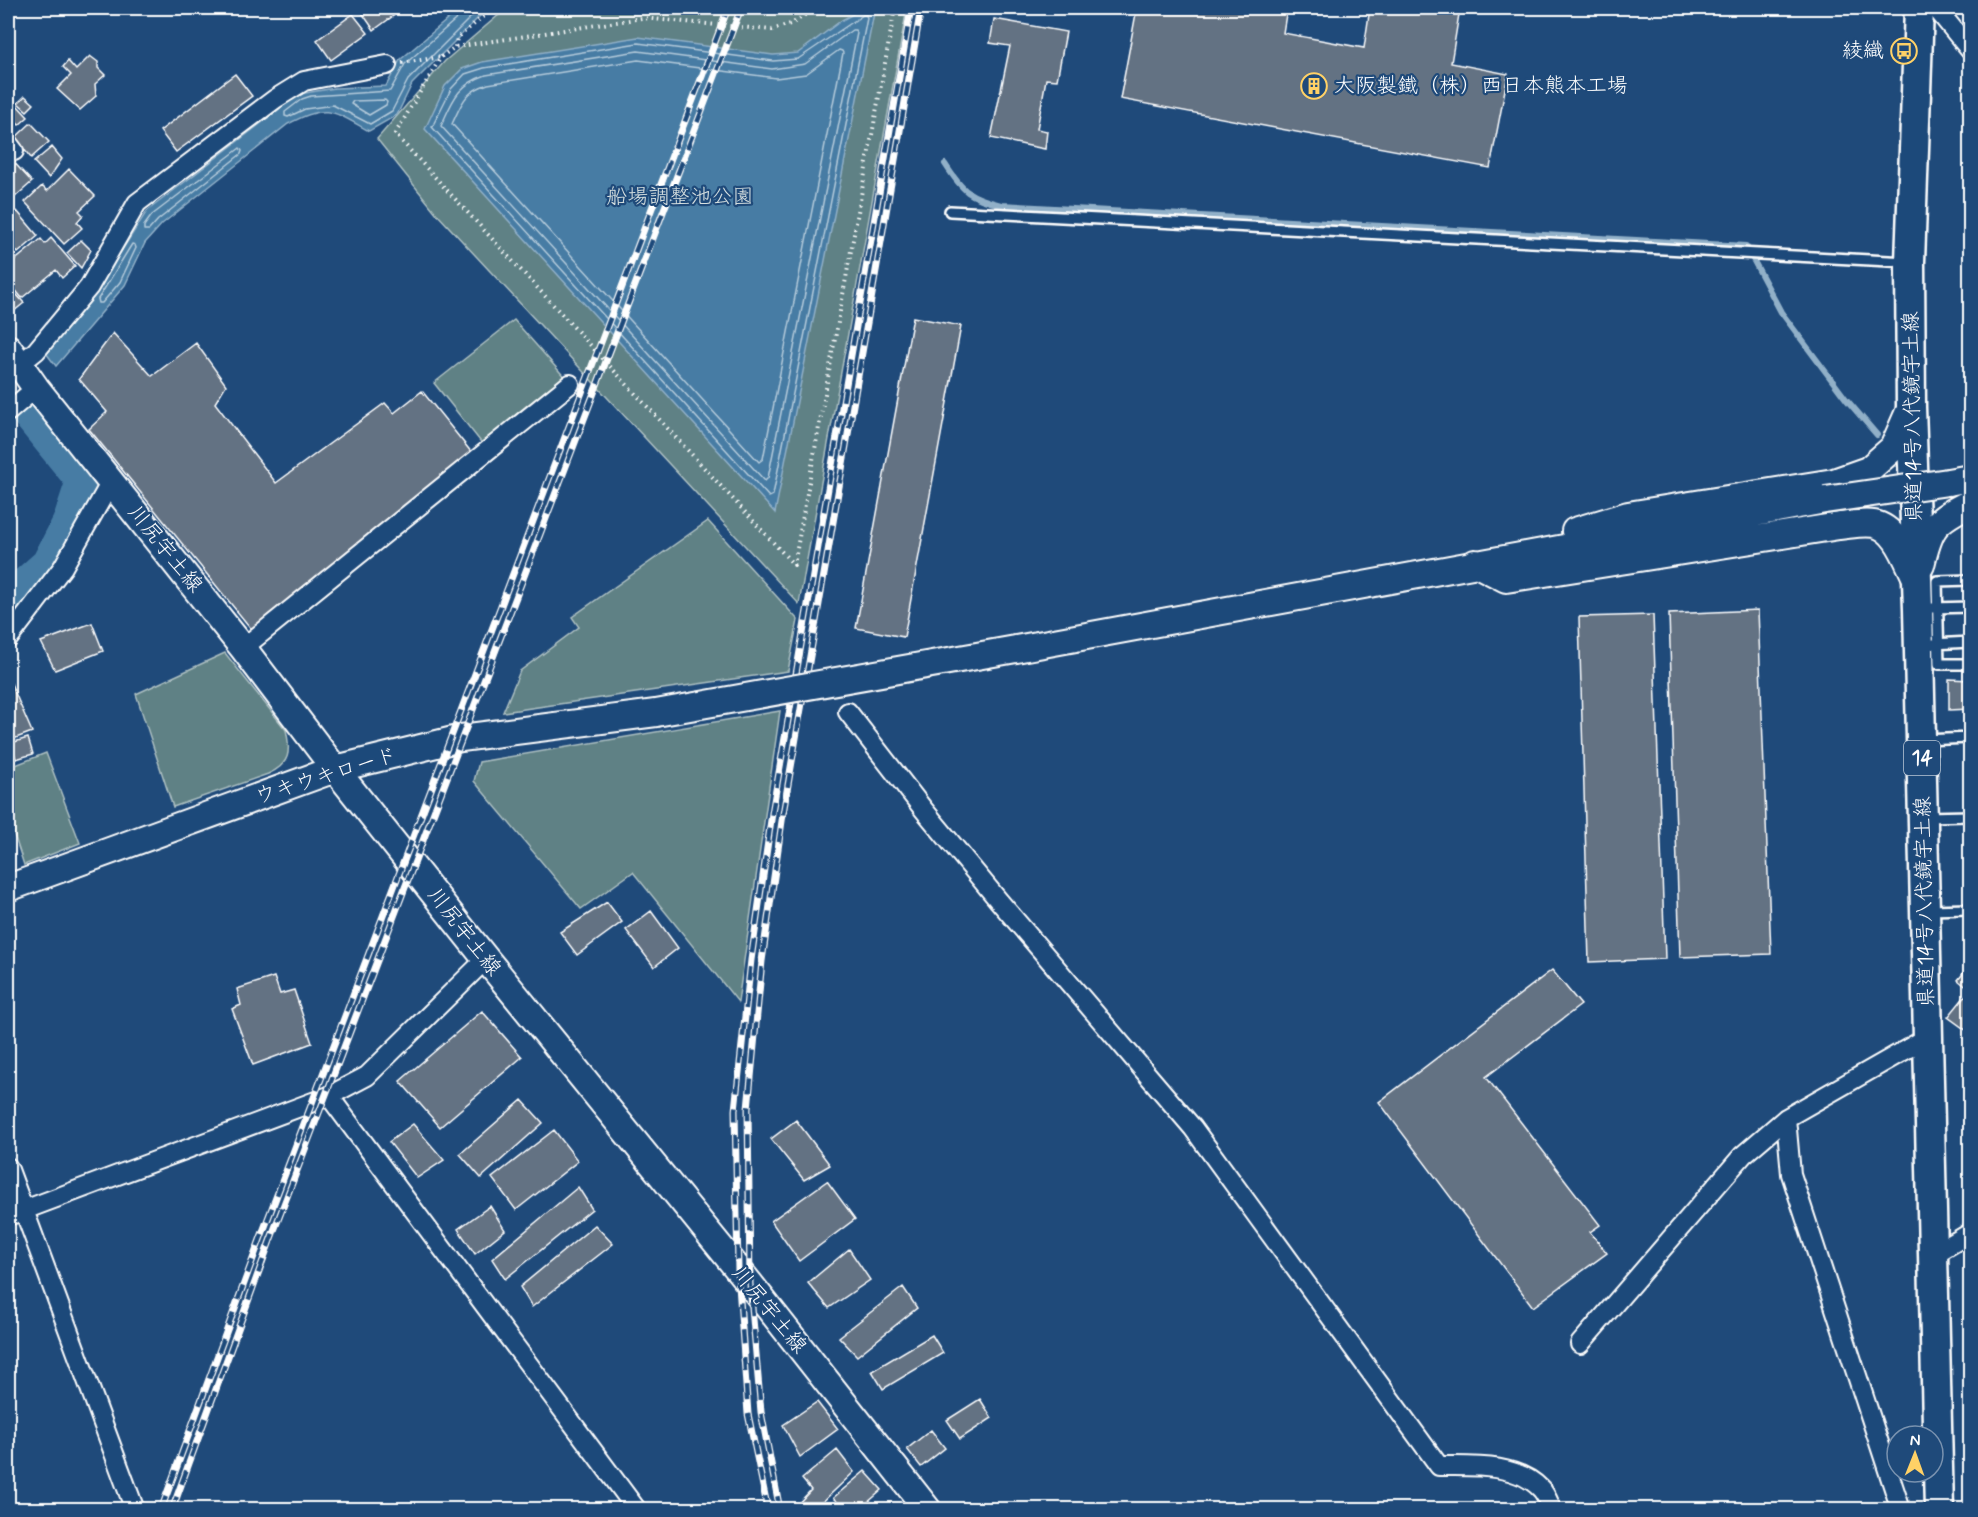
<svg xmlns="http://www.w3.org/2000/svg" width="1978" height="1517" font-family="Mynerve,'Klee One',sans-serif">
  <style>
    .green { fill: #5e8185; stroke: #aec0c2; stroke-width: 1.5 }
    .water { fill: #477ca4; stroke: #91b0c8; stroke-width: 1.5 }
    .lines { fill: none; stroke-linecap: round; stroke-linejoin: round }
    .shore { stroke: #b5cbdb; stroke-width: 1.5 }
    .stream { stroke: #91b0c8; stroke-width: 6 }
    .river { stroke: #477ca4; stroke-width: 34 }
    .building { fill: #647283; stroke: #fff; stroke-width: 1.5 }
    .lane-casing { stroke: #fff; stroke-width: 14 }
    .street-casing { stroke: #fff; stroke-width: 22 }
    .secondary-casing { stroke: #fff; stroke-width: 30 }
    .primary-casing { stroke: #fff; stroke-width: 33 }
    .path { stroke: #fff; stroke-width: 4; stroke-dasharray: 1.5 4.5; stroke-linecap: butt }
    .lane { stroke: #1f4a7a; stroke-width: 9 }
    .street { stroke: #1f4a7a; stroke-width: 18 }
    .secondary { stroke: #1f4a7a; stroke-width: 26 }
    .primary { stroke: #1f4a7a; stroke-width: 28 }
    .rail-casing { stroke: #fff; stroke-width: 7 }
    .rail { stroke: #1f4a7a; stroke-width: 4.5; stroke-dasharray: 14; stroke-linecap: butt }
    .secondary-bridge-casing { stroke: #fff; stroke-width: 30; stroke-linecap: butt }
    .secondary-bridge { stroke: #1f4a7a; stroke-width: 26 }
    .labels { text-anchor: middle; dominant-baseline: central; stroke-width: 4.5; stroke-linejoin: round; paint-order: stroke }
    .shield { fill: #1f4a7a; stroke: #bcc9d7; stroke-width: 1.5 }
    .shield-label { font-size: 20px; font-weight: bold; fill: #fff }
    .poi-label { font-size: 21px; fill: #fff; stroke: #1f4a7a; text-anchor: end }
    .park-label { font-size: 21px; fill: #d7e0e0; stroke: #1f4a7a }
    .street-label { font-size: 21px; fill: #fff; stroke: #1f4a7a }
  </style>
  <rect width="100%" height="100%" fill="#1f4a7a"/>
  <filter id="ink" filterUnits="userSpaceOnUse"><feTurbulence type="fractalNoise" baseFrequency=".0167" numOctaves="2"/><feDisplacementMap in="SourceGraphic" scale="12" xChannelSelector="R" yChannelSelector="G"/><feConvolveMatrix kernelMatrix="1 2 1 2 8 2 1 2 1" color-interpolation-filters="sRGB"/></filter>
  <g filter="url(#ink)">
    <path class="green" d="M507,8H907L799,604L437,214L377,139L445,61Z
      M514,320L567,380L484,446L434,383Z
      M708,521L798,620L788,671L503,712L520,671L579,627L572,617Z
      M225,653L286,730C291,752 290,764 268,774L173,807L136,694Z
      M780,711L738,1002L633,872L581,909L474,781L479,762Z
      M46,753L80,843L24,865L8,816V768Z"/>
    <path class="water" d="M461,8H488L412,84L397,115L369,131C333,111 327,103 288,124L162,224L145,243L125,285L56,366L46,353L92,297L147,211L299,94L335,88L386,86L400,60Z
      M864,8H875L775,513L425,129L445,86L462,69L482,62L638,37L773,55L798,53L842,20Z"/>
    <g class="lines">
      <path class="shore" d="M464,8L462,14L405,64L390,91L311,96L302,99L285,112V116L288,117L305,109L333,105L370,124L392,111L408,80L480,8
        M863,15H866L867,18L773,495L769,497L432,127L451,89L465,74L484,68L638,43L773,61L798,59Z
        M852,30H855L857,33L768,478L765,481L441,126C453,100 457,85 486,75L638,51L772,69L805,64Z
        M839,50L842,51L843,53L763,459L759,462L452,124C462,103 464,92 488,84L638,60L776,78L806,74Z
        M385,100L387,102L386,105L369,115L351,104L353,101Z
        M240,148L242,151L241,154L158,220L149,230H144V226L152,215Z
        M132,244L135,245L136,248L120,282L102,303H99L98,299Z"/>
      <path class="stream" d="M945,164C963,192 969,197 1001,205L1746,246L1781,312L1846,399L1877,435
        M1970,541V542"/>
      <path class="river" d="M8,605L20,589L48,564L69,523L83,481L27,412"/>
    </g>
    <path class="building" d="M363,8H404L374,30L360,10Z
      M1137,8H1287L1283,33L1364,48L1370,8H1460L1451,63L1508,74L1490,168L1120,99Z
      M353,14L368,33L331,60L317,40Z
      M994,19L1066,32L1057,80L1046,79L1037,129L1047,131L1045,149L991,138L1010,46L990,43Z
      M90,56L98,62V68L105,75L95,84L96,96L80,110L57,89L71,75L63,67L68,61L76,70Z
      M235,74L252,96L176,152L160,131Z
      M8,94L13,100L8,106Z
      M25,96L34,104L27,111L18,103Z
      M16,104L28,117L19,125L8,114Z
      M31,123L49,142L31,158L15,138Z
      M52,147L62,159L49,178L34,162Z
      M10,158L32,182L15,197L8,189V161Z
      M69,169L95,196L79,211L83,215L77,222L82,228L64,244L25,202L42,186L47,191Z
      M17,211L38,236L18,253L8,241V219Z
      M51,238L75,266L62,278L56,270L22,298L8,281V266L41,239L45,244Z
      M81,240L91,250L81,268L67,253Z
      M9,286L24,303L8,316V287Z
      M913,317L961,326L904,637L856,628Z
      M113,333L152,376L196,343L226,385L215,403L276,483L385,403L394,413L422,391L472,453L253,631L89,429L107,412L79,379Z
      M1758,610L1771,954L1680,957L1669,614Z
      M1653,615L1665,959L1589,962L1579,617Z
      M92,623L103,651L55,670L41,642Z
      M9,679L32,732L8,741V680Z
      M1949,679L1970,680V709L1949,710Z
      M28,738L33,754L16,759L11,743Z
      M607,902L622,922L577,955L560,932Z
      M651,911L678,948L654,967L626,930Z
      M1970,965V1033L1948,1017L1970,990L1958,980Z
      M1552,970L1581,1005L1486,1077L1600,1225L1590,1232L1607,1253L1533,1307L1379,1102Z
      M274,977L280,994L294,990L312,1043L253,1065L232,1009L241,1005L237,989Z
      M482,1011L522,1057L440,1127L400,1081Z
      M522,1100L543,1123L481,1178L460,1154Z
      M796,1120L830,1165L804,1180L771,1139Z
      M413,1124L444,1160L417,1178L389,1142Z
      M554,1130L578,1161L516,1210L492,1178Z
      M827,1181L855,1219L799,1261L771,1221Z
      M578,1187L592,1209L505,1279L492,1259Z
      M490,1206L505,1230L475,1254L458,1229Z
      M595,1225L613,1244L532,1307L520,1287Z
      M849,1249L870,1280L829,1308L808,1283Z
      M903,1287L917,1308L857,1356L839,1337Z
      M932,1335L943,1353L883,1389L872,1371Z
      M980,1399L992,1418L960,1439L947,1420Z
      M817,1402L838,1429L800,1457L783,1425Z
      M931,1430L945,1448L921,1467L907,1449Z
      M837,1450L854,1472L814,1510H798L796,1506L811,1490L802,1479Z
      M865,1471L882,1490L859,1510H846L833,1498Z
      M832,1503L837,1510H825Z"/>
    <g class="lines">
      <g class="lane-casing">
        <path id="lane" d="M950,211L1908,262
          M1970,580L1937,581L1939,664H1970
          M1932,608L1970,607
          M1933,644L1970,642
          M1924,740L1970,738
          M1925,817L1970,816
          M1927,910L1970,909"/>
      </g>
      <g class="street-casing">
        <path id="street" d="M1936,8L1970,50
          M8,143L14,151
          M20,364L36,351L89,287L137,203L275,99L304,81L387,65
          M8,412L36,388
          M8,639L63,567L111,482
          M243,648L570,384
          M848,712L924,810L999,901L1193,1128L1439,1466C1472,1466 1517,1463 1541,1489C1546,1494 1549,1503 1552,1510
          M329,1096L637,1510
          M1786,1118L1791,1174L1901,1510
          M8,1167L135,1510
          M8,1216L329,1096L367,1076L486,959
          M1933,1255L1970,1233
          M1580,1344L1743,1155L1786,1118L1928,1037"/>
      </g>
      <g class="secondary-casing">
        <path id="secondary" d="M8,348L36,388L243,648L335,769L486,959L750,1284L928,1510
          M1948,482L1970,478
          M1575,531L1628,515L1834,482L1868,470L1893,448L1911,407
          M1475,563L1506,579L1839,526C1850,525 1863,522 1874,524C1897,528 1907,561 1917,580
          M1921,565C1930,526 1934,521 1970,503
          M1016,649L1825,500
          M8,888L335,769L461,738L656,713"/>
      </g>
      <g class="primary-casing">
        <path id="primary" d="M1919,8L1910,262L1911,407L1918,609L1939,1510"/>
      </g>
      <path class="path" d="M815,8L793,23L772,30L642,18L455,47L441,57L395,134L794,565L895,8
        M455,47L457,38L494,8
        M402,63L441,57"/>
      <use href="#lane" class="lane"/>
      <use href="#street" class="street"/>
      <use href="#secondary" class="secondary"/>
      <use href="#primary" class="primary"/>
      <g class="rail-casing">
        <path id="rail" d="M161,1510L261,1237L728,8
          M172,1510L270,1241L741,8
          M768,1510L748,1414L738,1271L735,1110L751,960L772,813L911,8
          M780,1510L761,1412L750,1284L748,1109L762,961L783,814L921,8"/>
      </g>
      <use href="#rail" class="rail"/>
      <g class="secondary-bridge-casing">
        <path id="secondary-bridge" d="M1825,500L1948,482
          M656,713L1016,649"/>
      </g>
      <use href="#secondary-bridge" class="secondary-bridge"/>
    </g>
  </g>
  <defs>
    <g id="bus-ring" transform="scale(1.35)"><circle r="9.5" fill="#1f4a7a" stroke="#ffd166" stroke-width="1.5"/><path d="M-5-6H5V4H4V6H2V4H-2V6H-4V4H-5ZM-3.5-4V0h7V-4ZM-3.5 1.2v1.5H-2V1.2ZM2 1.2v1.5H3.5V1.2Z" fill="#ffd166"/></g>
    <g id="building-ring" transform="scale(1.35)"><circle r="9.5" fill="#1f4a7a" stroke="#ffd166" stroke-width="1.5"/><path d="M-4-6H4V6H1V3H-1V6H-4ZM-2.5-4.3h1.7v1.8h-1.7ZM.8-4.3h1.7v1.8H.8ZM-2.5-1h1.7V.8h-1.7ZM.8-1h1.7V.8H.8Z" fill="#ffd166"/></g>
  </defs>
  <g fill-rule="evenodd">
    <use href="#bus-ring" x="1904" y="51"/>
    <use href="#building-ring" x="1314" y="86"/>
  </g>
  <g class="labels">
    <rect class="shield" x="1904" y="741" width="36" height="34" rx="4.5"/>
    <g class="shield-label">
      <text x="1922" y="758">14</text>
    </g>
    <g class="poi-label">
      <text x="1884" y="51">綾織</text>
      <text x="1334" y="86" text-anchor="start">大阪製鐵（株）西日本熊本工場</text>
    </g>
    <g class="park-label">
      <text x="680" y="197">船場調整池公園</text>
    </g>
    <g class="street-label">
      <text transform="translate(1913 417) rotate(-91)">県道14号八代鏡宇土線</text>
      <text transform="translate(165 549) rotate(51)">川尻宇土線</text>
      <text transform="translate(326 776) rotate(-17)">ウキウキロード</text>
      <text transform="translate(1925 902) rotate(-91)">県道14号八代鏡宇土線</text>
      <text transform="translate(464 932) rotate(52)">川尻宇土線</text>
      <text transform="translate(769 1310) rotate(51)">川尻宇土線</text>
    </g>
  </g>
  <rect width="1978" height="1517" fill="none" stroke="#1f4a7a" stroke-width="30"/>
  <rect x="15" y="15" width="1948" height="1487" fill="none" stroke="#fff" stroke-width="2" filter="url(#ink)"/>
  <g transform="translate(1915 1454) rotate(1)"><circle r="28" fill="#1f4a7a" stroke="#7992af" stroke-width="1.5"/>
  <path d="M0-4.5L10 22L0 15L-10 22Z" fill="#ffd166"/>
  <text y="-9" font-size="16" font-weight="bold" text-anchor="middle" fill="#ffffff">N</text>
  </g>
</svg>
